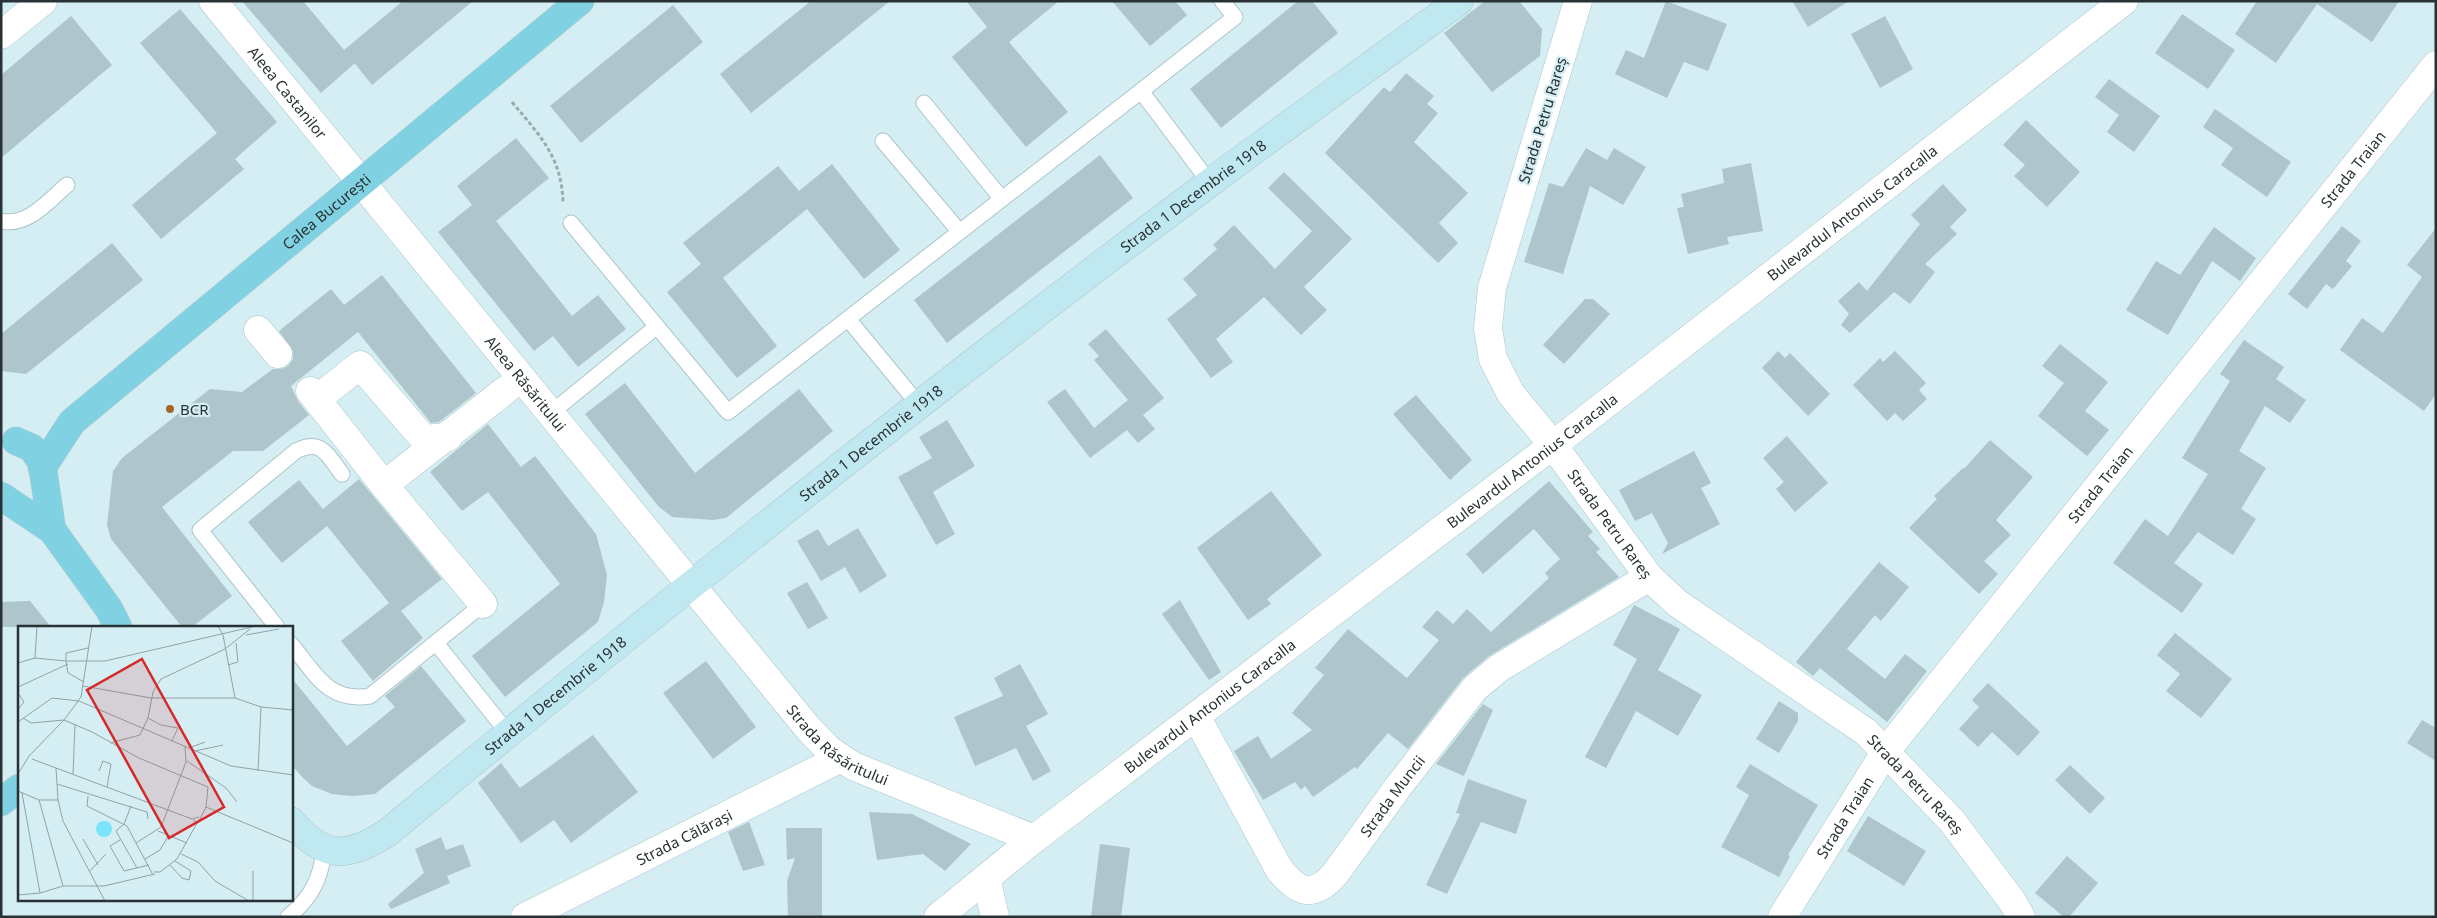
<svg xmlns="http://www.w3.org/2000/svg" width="2437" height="918" font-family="'Noto Sans',sans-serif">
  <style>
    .building { fill: #adc5cb }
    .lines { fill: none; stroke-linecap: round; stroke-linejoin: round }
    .lane-casing { stroke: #acc5cb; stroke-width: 17 }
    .street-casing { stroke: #acc5cb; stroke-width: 29 }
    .secondary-casing { stroke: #acc5cb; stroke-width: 29 }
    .primary-casing { stroke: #d0d2d2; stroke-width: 29 }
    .path { stroke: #98acb1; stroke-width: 3; stroke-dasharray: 4 2.5; stroke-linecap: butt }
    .lane { stroke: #fff; stroke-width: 15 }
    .street { stroke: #fff; stroke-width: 28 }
    .secondary { stroke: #c0e8f0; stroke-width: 28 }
    .primary { stroke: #80d1e1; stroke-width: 28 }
    .poi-dot { fill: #a26727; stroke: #d4eef4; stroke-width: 2 }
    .labels { text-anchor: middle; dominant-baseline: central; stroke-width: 4.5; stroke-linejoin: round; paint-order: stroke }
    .street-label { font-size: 15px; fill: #283234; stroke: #d4eef4 }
    .poi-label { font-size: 15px; fill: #283234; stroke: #d4eef4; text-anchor: start }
    .inset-road { fill: none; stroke: #8fa3a7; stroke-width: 1 }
    .view { fill: #d62828; fill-opacity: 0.15; stroke: #d62828; stroke-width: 2.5 }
    .inset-edge { fill: none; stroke: #283234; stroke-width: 2.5 }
  </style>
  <rect width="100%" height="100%" fill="#d4eef4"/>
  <path class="building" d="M242,1H303L355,63L321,93Z
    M403,1H473L372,85L344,50Z
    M811,1H890L751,113L720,74Z
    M966,1H1059L1009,42L1068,112L1026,147L952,57L987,27Z
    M1112,1H1175L1187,15L1150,46Z
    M1298,1H1312L1338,33L1221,128L1190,89Z
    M1485,1H1519L1542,29L1540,56L1492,92L1444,33Z
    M1666,1L1727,24L1708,71L1684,62L1667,98L1615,74L1626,50L1644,58Z
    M1792,1H1849L1808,27Z
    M2257,1H2399L2372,42L2317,4L2276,63L2235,34Z
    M673,5L703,42L581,143L550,106Z
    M180,9L277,122L235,159L244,169L161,239L132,205L217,133L140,43Z
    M2182,14L2235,50L2208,89L2155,53Z
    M71,16L112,65L1,158V75Z
    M1885,16L1913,69L1880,88L1851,34Z
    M1406,73L1434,96L1427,104L1438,113L1414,142L1468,193L1439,223L1458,243L1438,263L1325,153L1384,87L1390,92Z
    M2109,79L2160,116L2134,152L2107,132L2119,115L2095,97Z
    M2215,109L2291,162L2267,197L2221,165L2233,148L2203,127Z
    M2026,120L2080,172L2047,207L2014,176L2025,165L2003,145Z
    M516,138L549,178L496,221L572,316L598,295L626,329L578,367L553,336L534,351L438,232L472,205L457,186Z
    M1586,148L1607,160L1614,148L1646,167L1623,205L1590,186L1563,274L1524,262L1549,183L1563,187Z
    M1100,155L1133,198L947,343L914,300Z
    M1751,163L1763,231L1727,237L1729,244L1688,254L1677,208L1684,207L1681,194L1724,183L1722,169Z
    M832,164L900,250L864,279L807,209L723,278L777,346L737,378L667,292L701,264L683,243L778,166L799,191Z
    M1284,172L1352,239L1304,287L1327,310L1301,335L1264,297L1216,339L1233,362L1211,378L1167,319L1197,295L1183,279L1217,249L1213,245L1234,225L1275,269L1312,231L1268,188Z
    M1943,184L1967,210L1950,227L1957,234L1925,264L1935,272L1910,304L1894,292L1850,333L1841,325L1849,314L1838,301L1859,282L1867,291L1920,224L1911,215Z
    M2342,226L2361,241L2346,261L2352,266L2333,289L2326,284L2307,309L2288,294Z
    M2214,227L2256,258L2240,281L2212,261L2168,335L2126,310L2156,261L2180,275Z
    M2436,228V394L2424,411L2340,350L2362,318L2383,333L2422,277L2407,265Z
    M112,243L143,280L26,374L1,371V334Z
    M382,275L476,393L439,422L431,423L358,332L291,386L298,401L309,415L263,451H233L162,507L232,596L192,627H182L111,539L107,525L113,471L122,458L210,389L242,392L273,369H281L288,366L293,359V351L279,331L331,289L344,305Z
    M1585,299H1593L1610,314L1564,364L1543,345Z
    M1106,329L1164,398L1143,415L1155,429L1138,443L1127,430L1090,458L1047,402L1065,389L1094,428L1128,400L1094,360L1099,356L1088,344Z
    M2244,340L2284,367L2276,379L2306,400L2290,423L2265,406L2239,451L2266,468L2241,509L2256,519L2233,555L2198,532L2174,563L2203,584L2182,613L2113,563L2145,519L2168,536L2208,474L2182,458L2230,381L2220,374Z
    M2060,344L2108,382L2085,411L2109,430L2087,456L2038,416L2064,383L2042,366Z
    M1778,351L1785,358L1790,353L1830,394L1808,416L1762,368Z
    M1895,351L1926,383L1919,390L1927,399L1903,421L1895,413L1887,421L1853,385L1880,358L1883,362Z
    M625,383L695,473L799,389L833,431L726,518L713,520L672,517L658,506L585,414Z
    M1416,395L1472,460L1450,480L1393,414Z
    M947,420L975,466L933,492L955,534L936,545L898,477L932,458L919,437Z
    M488,424L521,467L535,456L596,534L607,575L604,602L598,622L505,697L472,656L560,584L488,492L462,511L430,472Z
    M1787,436L1828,483L1795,512L1776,489L1784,482L1763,458Z
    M1990,440L2033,477L1996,520L2011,535L1984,561L1998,574L1979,594L1909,528L1937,499L1934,496L1963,468L1964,469Z
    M1694,451L1711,483L1701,488L1720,524L1662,554L1668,543L1652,513L1635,521L1619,490Z
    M359,479L442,579L401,611L423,638L373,681L341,641L389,603L327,526L282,563L248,522L299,480L323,509Z
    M1549,481L1593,532L1588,536L1600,549L1596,552L1619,577L1489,656L1463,678L1408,749L1388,733L1357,769L1355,767L1313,797L1305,786L1301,790L1295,782L1263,800L1234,751L1258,736L1271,759L1312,730L1292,713L1324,675L1315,668L1348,629L1407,678L1439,640L1422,627L1437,610L1453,624L1467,609L1491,632L1549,578L1545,573L1560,559L1534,529L1483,574L1466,554Z
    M1271,491L1322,555L1267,599L1271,604L1248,620L1197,548Z
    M858,528L887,576L860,593L845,567L821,581L797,541L818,529L828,546Z
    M1879,562L1909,587L1881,621L1875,615L1847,649L1885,679L1905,654L1927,671L1887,722L1820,668L1813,676L1796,662Z
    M807,582L828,618L808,629L787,593Z
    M1180,600L1221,672L1209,680L1162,614Z
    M30,601L51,627H1V602Z
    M1634,605L1680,629L1658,670L1702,695L1678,736L1636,711L1606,768L1585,757L1637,659L1613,645Z
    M2175,633L2232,679L2201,718L2166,691L2180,674L2157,655Z
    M706,661L756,727L713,759L663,693Z
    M1020,664L1048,714L1026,726L1051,771L1033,781L1016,748L975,766L954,717L1003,696L994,678Z
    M421,666L466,721L375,794L352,796L332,794L312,786L302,777L291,764V677L347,746L395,707L385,696Z
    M1988,683L2040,732L2018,756L1992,732L1978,747L1959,729L1979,707L1972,700Z
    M1779,701L1798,713V721L1779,753L1756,739Z
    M1483,704L1493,710L1464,776L1436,764Z
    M2422,720L2436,728V761L2407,743Z
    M593,735L638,792L571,843L554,820L521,843L478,783L501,763L520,788Z
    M1750,764L1818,805L1788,855L1790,856L1779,877L1721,847L1749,795L1736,787Z
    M2070,765L2105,798L2090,814L2055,780Z
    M1468,779L1527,800L1516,834L1481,822L1447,894L1426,885L1460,814L1456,813Z
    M869,812L912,814L971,844L945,871L923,854L877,860Z
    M1868,816L1926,851L1904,886L1847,851Z
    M749,822L765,865L743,871L728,832Z
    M786,828H822V917H788L787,881L795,858L787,860Z
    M441,837L446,850L463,844L471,866L447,876L450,883L391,909L388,904L424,873L415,849Z
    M1100,844L1130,848L1121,917H1091Z
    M2067,856L2098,883L2069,917H2064L2035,893Z"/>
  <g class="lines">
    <g class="lane-casing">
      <path id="lane" d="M924,103L1001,198
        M883,141L959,231
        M1210,183L1141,91L1235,17L1222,1
        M1,221C28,227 49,200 67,185
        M571,223L728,412L1141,91
        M848,319L919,405
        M551,413L656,327
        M277,627L200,530L296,451C322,438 327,455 342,474
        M436,643L508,733
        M291,644C315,673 328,703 370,696L488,600
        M288,917C311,898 321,879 324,850"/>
    </g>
    <g class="street-casing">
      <g id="street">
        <path id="s1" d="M213,1L808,728L828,749L853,766L1034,839"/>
        <path id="s2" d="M1578,1L1492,288L1488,328L1493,359L1511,394L1553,445L1649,577L1677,603L1866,732L1952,821L2012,901L2021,917"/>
        <path d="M1,35L43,1"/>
        <path d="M258,330L278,354"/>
        <path d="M310,391L384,485"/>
        <path d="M317,399L360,365L424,439L448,437"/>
        <path d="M483,604L384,485L507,389"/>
        <path id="s3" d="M1196,716L1279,869C1298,893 1313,899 1335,874L1398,787L1475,688L1499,668L1649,577"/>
        <path d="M986,878L995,917"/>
        <path id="s4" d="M525,917L841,758"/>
        <path id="s5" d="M938,917L1034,839L1553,445L2124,1"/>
        <path id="s6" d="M1782,917L1886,751L2436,65"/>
      </g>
    </g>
    <g class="secondary-casing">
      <g id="secondary">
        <path id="s7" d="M291,821C323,859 347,859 387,833C657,610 930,391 1211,182C1293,121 1376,62 1459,1"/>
      </g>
    </g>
    <g class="primary-casing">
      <g id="primary">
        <path d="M16,441L32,448L42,463L52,530"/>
        <path id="s8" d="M42,468L72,422L580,1"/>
        <path d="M1,496L52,530L109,609L118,627"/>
        <path d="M1,802L19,788"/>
      </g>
    </g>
    <path class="path" d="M512,102C540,136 562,157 563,203"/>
    <use href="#lane" class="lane"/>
    <use href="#street" class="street"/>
    <use href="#secondary" class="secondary"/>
    <use href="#primary" class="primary"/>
  </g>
  <circle class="poi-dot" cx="170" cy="409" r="5"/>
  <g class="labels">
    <g class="street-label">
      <text stroke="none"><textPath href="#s1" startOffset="118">Aleea Castanilor</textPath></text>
      <text transform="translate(1542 120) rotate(-73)">Strada Petru Rareș</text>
      <text stroke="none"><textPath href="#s6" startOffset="942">Strada Traian</textPath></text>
      <text stroke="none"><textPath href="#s7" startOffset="1138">Strada 1 Decembrie 1918</textPath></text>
      <text stroke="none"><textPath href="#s8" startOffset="385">Calea București</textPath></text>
      <text stroke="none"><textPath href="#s5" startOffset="1154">Bulevardul Antonius Caracalla</textPath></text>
      <text stroke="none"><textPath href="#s1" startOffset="494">Aleea Răsăritului</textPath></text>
      <text stroke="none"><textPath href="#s7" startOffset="732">Strada 1 Decembrie 1918</textPath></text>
      <text stroke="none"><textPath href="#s5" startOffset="749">Bulevardul Antonius Caracalla</textPath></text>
      <text stroke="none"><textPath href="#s6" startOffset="538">Strada Traian</textPath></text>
      <text stroke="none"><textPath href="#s2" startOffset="574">Strada Petru Rareș</textPath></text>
      <text stroke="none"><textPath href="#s7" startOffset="328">Strada 1 Decembrie 1918</textPath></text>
      <text stroke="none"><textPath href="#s5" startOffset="344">Bulevardul Antonius Caracalla</textPath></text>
      <text stroke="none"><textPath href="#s1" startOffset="974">Strada Răsăritului</textPath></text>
      <text stroke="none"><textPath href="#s2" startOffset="979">Strada Petru Rareș</textPath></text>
      <text stroke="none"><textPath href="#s3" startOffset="340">Strada Muncii</textPath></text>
      <text stroke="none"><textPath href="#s6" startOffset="118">Strada Traian</textPath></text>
      <text stroke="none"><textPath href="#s4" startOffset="178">Strada Călărași</textPath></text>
    </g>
    <g class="poi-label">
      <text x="180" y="409">BCR</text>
    </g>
  </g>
  <g transform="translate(18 626)">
    <rect width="275" height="275" fill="#d4eef4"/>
    <path d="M78 203a8 8 0 1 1 16 0a8 8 0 1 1-16 0Z" fill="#7ae4fc"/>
    <path class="inset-road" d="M19,0L17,32L48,35L50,47L66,56M200,0L205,9L217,72M228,9L261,3M70,22L48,27V35H87L238,0M0,37L17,32M210,39L220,36L218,17M65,60L133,72H217L243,81L275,84M0,61L50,38M0,67L6,76L0,83M61,75L213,140L275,149M5,92L13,97L46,94M130,92L143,99L160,102L154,115M46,94L74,106L121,132L190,161L188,181M0,96L34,72L61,75M92,117L122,109L130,92L135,66L143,53L207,23L232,3M171,122L187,116M177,125L205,119M14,133L174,193L181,191M169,135L208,162L219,176M38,142L40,174L45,195L87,275M81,145L85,135L93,138L89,161M240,145L243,81M0,148L11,130L46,94L63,71L74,0M55,148L57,98M39,158L129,186L130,193M0,165L21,174H40M4,167L22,267M70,170L69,180L109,200L135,249M21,174L45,260M113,180L106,198L98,205L119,242M188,181L275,217M175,194L180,197L188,181M140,205L169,217M65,213L80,239M102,214L92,220L106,245L131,239M118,217L143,201L168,136L167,121M163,228L180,236L197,255L231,275M127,233L142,224L151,209M152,239L164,252L171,254L173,245L157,235M71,246L88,228M136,246H142L159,233L179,197M0,269L22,267L45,260H86L137,248M235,275V245"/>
    <path class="view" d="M124,33L206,181L151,212L69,64Z"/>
    <rect width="275" height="275" class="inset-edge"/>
  </g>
  <rect width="2437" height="918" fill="none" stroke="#283234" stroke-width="5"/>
</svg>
